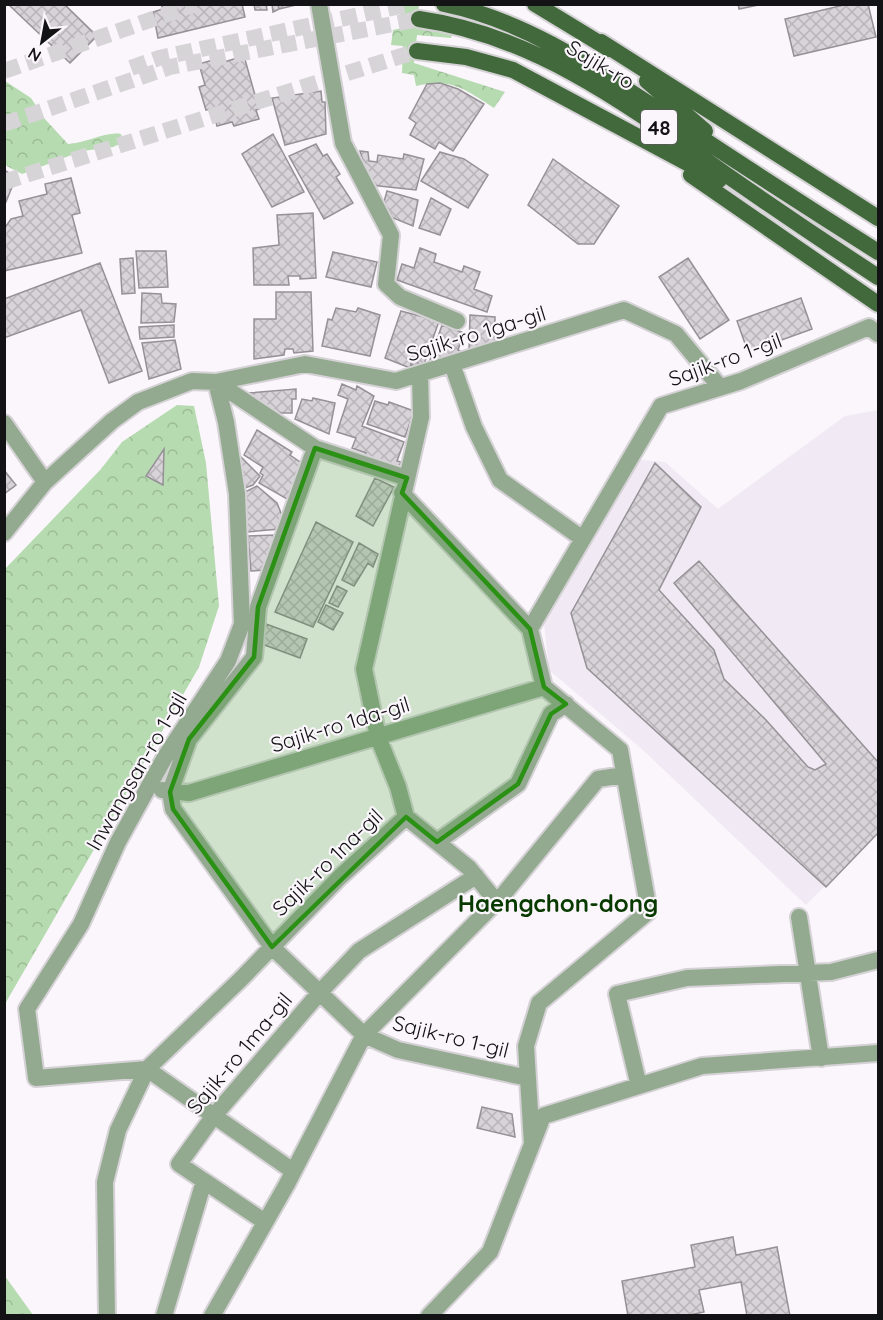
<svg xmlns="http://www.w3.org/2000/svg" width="883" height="1320" font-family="Quicksand,sans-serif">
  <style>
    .built { fill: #f1e9f4 }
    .forest { fill: url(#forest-crowns) }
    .building { fill: url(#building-cross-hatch); stroke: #959196; stroke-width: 1.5 }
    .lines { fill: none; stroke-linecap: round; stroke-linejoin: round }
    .primary-tunnel { stroke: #d7d4d8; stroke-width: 16; stroke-dasharray: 16 8; stroke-linecap: butt }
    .minor-casing { stroke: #d5d2d6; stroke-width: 20 }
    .primary-casing { stroke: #d5d2d6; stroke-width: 20 }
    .minor { stroke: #94aa90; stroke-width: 16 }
    .primary { stroke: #42693c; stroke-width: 16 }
    .marked { fill: #2a9114; fill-opacity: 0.2; stroke: #2a9114; stroke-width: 4.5; stroke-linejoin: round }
    .labels { text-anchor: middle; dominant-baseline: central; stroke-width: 4.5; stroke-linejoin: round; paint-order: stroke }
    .shield { fill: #faf6fb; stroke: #585659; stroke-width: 1.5 }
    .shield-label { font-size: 20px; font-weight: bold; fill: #131214 }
    .street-label { font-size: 21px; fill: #131214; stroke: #faf6fb }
    .quarter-label { font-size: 24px; font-weight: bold; fill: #083a00; stroke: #faf6fb }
  </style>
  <defs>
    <pattern id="forest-crowns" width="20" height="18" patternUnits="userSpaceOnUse" patternTransform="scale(1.5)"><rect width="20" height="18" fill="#b6dbb0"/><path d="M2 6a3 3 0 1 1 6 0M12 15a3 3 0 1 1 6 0" fill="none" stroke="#9cbb96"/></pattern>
    <pattern id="building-cross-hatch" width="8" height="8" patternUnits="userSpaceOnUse" patternTransform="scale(1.5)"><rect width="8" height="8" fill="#d7d3d8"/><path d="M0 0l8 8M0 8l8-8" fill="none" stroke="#b8b4b8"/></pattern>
  </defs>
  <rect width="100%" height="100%" fill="#faf6fb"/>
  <path class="built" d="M878,410V833L806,905L644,751L549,670L543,614L632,459L665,462L718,509L845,416Z"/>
  <path class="forest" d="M399,5H419L417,25L453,33L451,38L417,35L414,63L505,92L494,108C464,89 452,78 416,86L414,75L402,73L403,46L391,45L393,30L402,28Z
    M5,81L31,98L44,118L68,144C86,143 107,131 121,134L124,142L113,147L82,151L22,174L5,165Z
    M177,405L194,406L206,463L219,606L199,667L5,1004V569L101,469L122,442Z
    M4,1276H5L33,1315H5Z"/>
  <path class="building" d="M8,4H64L97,36L70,63Z
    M161,4H242L245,17L158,38L153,12L163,9Z
    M254,4H266L267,10H255Z
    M272,4H278L279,9L273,12Z
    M278,4H300L279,9Z
    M738,4H763L739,9Z
    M848,4H868L876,37L794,56L785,19Z
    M244,56L259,109L256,110L259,119L234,126L232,122L217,126L213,112L220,110L219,107L206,110L199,87L205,85L199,64L223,57L224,62Z
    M440,83L458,89L484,104L453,151L439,142L435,149L410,135L416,123L409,118L427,84Z
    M321,91L322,102H325L326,134L285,145L272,98Z
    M273,134L304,192L272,207L242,154Z
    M316,144L323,156L327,154L340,174L336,177L353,203L324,219L289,156Z
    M360,151L368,152L369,161L377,162L378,155L403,159L404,154L424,159L416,190L370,185Z
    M440,152L464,159L488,175L468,208L421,181Z
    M553,159L619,206L594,244H578L528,205Z
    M4,170L16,177L6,202L4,201Z
    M71,178L80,213L72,215L82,253L4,271V229L11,219L23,216L19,201L47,194L45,184Z
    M387,191L418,200L413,226L393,218L384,202Z
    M431,198L451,209L440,235L419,228Z
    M313,213L316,278L300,279V276H288L289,285H254L253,248L279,245L277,215Z
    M420,248L436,254L434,262L462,272L464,266L480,272L474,289L492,296L487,312L397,280L402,264L414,268Z
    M136,251H166L168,287L139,288Z
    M333,252L377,262L371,287L326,277Z
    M133,258L135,293L122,294L120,259Z
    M688,258L729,320L700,339L659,277Z
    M100,263L142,371L109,383L81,310L4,338V299Z
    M276,292H311L313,351L294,353L293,349H285L284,355L254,359V319H276Z
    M142,293L161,294L162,303L176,304L174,322L141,323Z
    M801,298L812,329L748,352L737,321Z
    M336,308L356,312L358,308L380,315L370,356L322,346L328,319L332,320Z
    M401,311L439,321L423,367L418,363L417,368L411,364L410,368L385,358Z
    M470,315L495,317V344L469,351Z
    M174,325V337L140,339L139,327Z
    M442,325L464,333L458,350L462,352L429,363Z
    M175,340L181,369L149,379L142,343Z
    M342,384L356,390L357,386L374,396L362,426L404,442L397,461L401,462L397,472L364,457L366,453L352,448L356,438L337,432L348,399L338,395Z
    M296,389V399H292V413H275L250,400L249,393Z
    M313,398L335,403L329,434L295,419L302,399L312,401Z
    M375,401L388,405L389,402L414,411L405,437L367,424Z
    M257,430L292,452L290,455L303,464L287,499L259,483L263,475L260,473L263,467L244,455Z
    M164,449L163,485L146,476Z
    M240,456L260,476L253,485L242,489L235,457Z
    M655,463L701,507L659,590L714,650L724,679L766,720L808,767L815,770L826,764L674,583L699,561L878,762V833L826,887L587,668L571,613Z
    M4,470L16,485L4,494Z
    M375,478L394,487L373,526L356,516Z
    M257,486L277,503L281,513H285L280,529L247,532L243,493Z
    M316,522L353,542L313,627L275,612Z
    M276,535L267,570L251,571L248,536Z
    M359,543L378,554L373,567L368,563L354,586L342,580Z
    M337,586L347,591L338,607L329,603Z
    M326,605L343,613L333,630L318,622Z
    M266,624L307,639L300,658L259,643Z
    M482,1107L512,1114L515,1137L477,1128Z
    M733,1237L736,1255L777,1247L790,1316H747L741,1282L699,1290L704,1312L685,1316H628L622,1281L695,1267L691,1245Z"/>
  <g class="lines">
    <path class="primary-tunnel" d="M131,68L159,58L410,4
      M4,71L196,4
      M4,124L170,67L419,19
      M4,182L417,51"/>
    <g class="minor-casing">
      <path id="minor" d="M319,4L343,143L391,235L386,284L400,297L457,321
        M452,364L474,427L500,480L583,539
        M216,382L305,364L396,381L624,310L676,334L720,387
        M216,382L315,448L407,478
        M4,423L45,482
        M315,448L258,607L254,657L189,739L170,792L173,809L272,947L364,1035L398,1050L528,1078
        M402,493L530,629
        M4,533L45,482L112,421L138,402L192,381L216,382L226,422L237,494L242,624L228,661L165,757L118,842L81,924L27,1009L36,1078L147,1069
        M162,790L189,793L544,687
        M406,817L469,868L496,901
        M437,842L518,784L551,714L566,704
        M799,917L821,1058
        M147,1069L293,1171
        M639,1086L617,994L687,978L831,972L878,960
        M532,1144L526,1046L539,1003L649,911L620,750L544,687L530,629L661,406L741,381L869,327L878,334
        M204,1181L265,1222
        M107,1316L105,1182L118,1130L147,1069L240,980L340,877L406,817L398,787L378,737L364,669L421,417L420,374
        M164,1316L204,1181L179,1164L213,1117L321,991L359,951L476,876
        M212,1316L287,1184L364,1035L503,895L598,779L624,775
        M429,1316L490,1252L543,1116L702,1066L878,1053"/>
    </g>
    <g class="primary-casing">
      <path id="primary" d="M444,4C533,22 608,78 683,126C748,169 813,211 878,252
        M535,4L609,49
        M419,19C539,36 635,110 731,178C780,212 829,245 878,277
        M601,42L878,218
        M417,51L466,57L513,70L719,180
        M647,81L705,131
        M691,175L878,304"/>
    </g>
    <use href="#minor" class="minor"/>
    <use href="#primary" class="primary"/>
  </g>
  <path class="marked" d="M315,448L407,478L402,493L530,629L544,687L566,704L551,714L518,784L437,842L406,817L272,947L173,809L170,792L189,739L254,657L258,607Z"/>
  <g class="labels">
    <rect class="shield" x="641" y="110" width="36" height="34" rx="4.5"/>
    <g class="shield-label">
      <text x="659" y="127">48</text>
    </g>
    <g class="street-label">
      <text transform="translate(601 64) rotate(31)">Sajik-ro</text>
      <text transform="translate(476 333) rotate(-17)">Sajik-ro 1ga-gil</text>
      <text transform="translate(725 359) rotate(-20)">Sajik-ro 1-gil</text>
      <text transform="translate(340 724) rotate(-17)">Sajik-ro 1da-gil</text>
      <text transform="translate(136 771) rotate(-60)">Inwangsan-ro 1-gil</text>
      <text transform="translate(327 862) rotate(-44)">Sajik-ro 1na-gil</text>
      <text transform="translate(451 1036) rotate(14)">Sajik-ro 1-gil</text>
      <text transform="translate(239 1053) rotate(-50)">Sajik-ro 1ma-gil</text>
    </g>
    <g class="quarter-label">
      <text x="558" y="903">Haengchon-dong</text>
    </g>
  </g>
  <rect width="883" height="1320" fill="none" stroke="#131214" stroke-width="12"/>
  <g transform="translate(42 42) rotate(211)" stroke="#faf6fb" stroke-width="4.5" paint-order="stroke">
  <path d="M0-4.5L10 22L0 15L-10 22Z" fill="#131214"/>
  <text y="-9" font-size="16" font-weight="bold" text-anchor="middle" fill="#131214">N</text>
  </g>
</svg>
